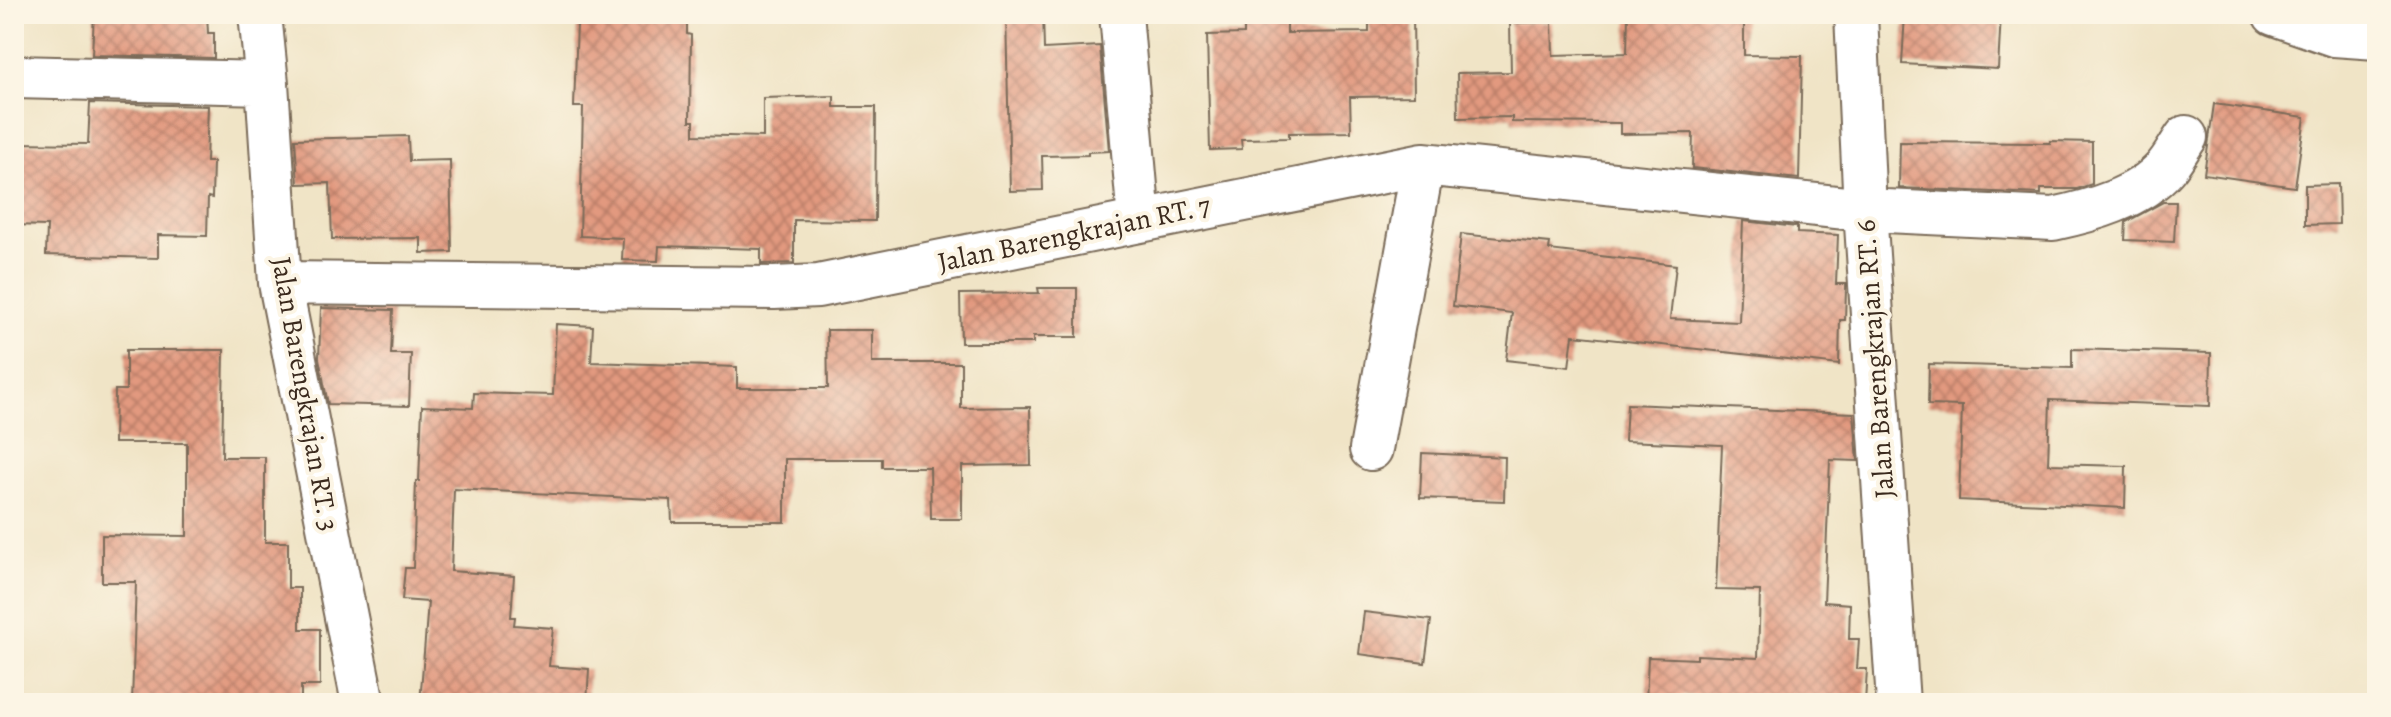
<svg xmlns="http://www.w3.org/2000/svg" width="2391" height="717" font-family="Alegreya,serif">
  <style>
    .building { fill: url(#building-cross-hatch) }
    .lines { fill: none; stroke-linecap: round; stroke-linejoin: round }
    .street-casing { stroke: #7a6b59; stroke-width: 46 }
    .street { stroke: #fff; stroke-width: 42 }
    .labels { text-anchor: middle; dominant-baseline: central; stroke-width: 8; stroke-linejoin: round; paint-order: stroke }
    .street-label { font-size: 28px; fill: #3b2a1e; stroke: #fcf5e5 }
  </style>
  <defs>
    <pattern id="building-cross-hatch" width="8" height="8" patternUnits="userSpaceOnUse" patternTransform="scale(2)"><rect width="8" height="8" fill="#e2997f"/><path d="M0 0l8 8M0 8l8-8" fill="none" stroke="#b87d67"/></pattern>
  </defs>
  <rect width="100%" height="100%" fill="#fcf5e5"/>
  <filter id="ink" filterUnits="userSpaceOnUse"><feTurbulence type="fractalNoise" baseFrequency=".0125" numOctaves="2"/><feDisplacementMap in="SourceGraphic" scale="16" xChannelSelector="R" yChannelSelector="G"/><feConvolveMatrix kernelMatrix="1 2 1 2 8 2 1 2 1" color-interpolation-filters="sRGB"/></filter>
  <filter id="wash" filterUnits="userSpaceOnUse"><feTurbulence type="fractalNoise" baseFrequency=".006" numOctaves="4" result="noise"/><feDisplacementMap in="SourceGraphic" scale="32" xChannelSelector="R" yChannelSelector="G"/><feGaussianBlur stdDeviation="1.8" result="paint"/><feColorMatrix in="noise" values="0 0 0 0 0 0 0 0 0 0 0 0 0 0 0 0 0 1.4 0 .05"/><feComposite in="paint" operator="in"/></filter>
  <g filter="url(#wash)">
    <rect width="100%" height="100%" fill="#f0e4c6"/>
    <g id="blocks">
      <path class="building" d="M94,14H207L208,33H214V58L92,55Z
        M644,14H687V34L691,35L690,121H694V135L763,137V98L834,96V107H876L875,221L794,220V263L761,264V249L659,246L658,261L622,260L623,238L580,236L583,107H574L577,23L643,24Z
        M1006,14H1043L1044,49L1100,46L1109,151L1088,152V155L1042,156L1043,190L1010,191Z
        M1244,14H1287V33L1369,32V14H1413L1414,96L1350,97L1351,132L1289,133V138L1241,139L1242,149L1210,150L1207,35L1244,34Z
        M1628,14H1744V55L1802,56L1799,179L1692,168L1693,133L1620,134V123L1512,122V117L1458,118L1457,73L1511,72L1510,23L1552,22L1553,55L1627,53Z
        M1905,14H2001L1998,69L1902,64Z
        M90,103L208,106L206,162H213L212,198L208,197L207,236L158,235V258L46,255L47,226L14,225V143L88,144Z
        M2214,104L2305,117L2295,187L2204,174Z
        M408,136L409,161L450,160L452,252L421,253V238L332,239L330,183L298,184L295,139Z
        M2050,141L2092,142V184L2077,189H2041V194L1899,188L1900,142L2050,143Z
        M2338,184L2339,224L2305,225V185Z
        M2163,202H2176L2174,242L2125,240L2126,222Z
        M1743,221L1797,227V233L1838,235L1836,284H1846V288L1845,320H1840L1839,365L1573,335L1569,367L1506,360L1512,313L1453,306L1461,234L1550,243L1549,250L1676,265L1670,319L1739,322Z
        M1038,288H1077V337H1033V343H961L960,294L1039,293Z
        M321,308L393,310L391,354H411L409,406L328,404L319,358Z
        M556,324L593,326L591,362L737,367V388H828L827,330H872V363H961V408L1030,407L1031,465L962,466V519H931L930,467H882V459H785V522H672L671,500L454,489L451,571L514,576L511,617H515L514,625L553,628L549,666L589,669L587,703H420L428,602L402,600L405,568H413L416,481H419L422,406L473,408L474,393L553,395Z
        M2072,349L2211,353L2210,406L2050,400L2048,464L2126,466L2125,508L1959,500L1962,406L1928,405L1929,364L2072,368Z
        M126,350H224L222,457H265V542H288V588H300V629H320V686H301V703H132L136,582H102V535L187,536V443H114L115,390H126Z
        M1627,404L1854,413L1858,461L1830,460L1824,602L1850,604L1849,639H1859L1857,669H1867L1865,703L1681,696L1680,703H1646L1648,657L1697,659V655L1758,658L1760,591L1716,590L1722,445L1625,441Z
        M1422,453L1505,457L1504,501L1420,498Z
        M1364,612L1431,620L1425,663L1359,654Z"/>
    </g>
  </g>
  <g filter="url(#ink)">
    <use href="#blocks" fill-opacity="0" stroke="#7a6b59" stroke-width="2"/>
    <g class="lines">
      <g class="street-casing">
        <path id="street" d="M260,14L267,83L280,283L363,703
          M1121,14L1139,221
          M1856,14L1865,210L1898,703
          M2274,14L2334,35L2377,38
          M14,77L267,83
          M280,283L774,288L818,286L1423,164L1865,210L2053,219C2091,211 2139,198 2165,168C2173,159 2179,147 2186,137
          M1371,449L1423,164"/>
      </g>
      <use href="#street" class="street"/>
    </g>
  </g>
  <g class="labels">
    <g class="street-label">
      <text transform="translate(1074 234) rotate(-12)">Jalan Barengkrajan RT. 7</text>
      <text transform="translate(1875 359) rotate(-94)">Jalan Barengkrajan RT. 6</text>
      <text transform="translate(305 394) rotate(80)">Jalan Barengkrajan RT. 3</text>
    </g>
  </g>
  <rect width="2391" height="717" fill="none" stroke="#fcf5e5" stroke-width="48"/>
</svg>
